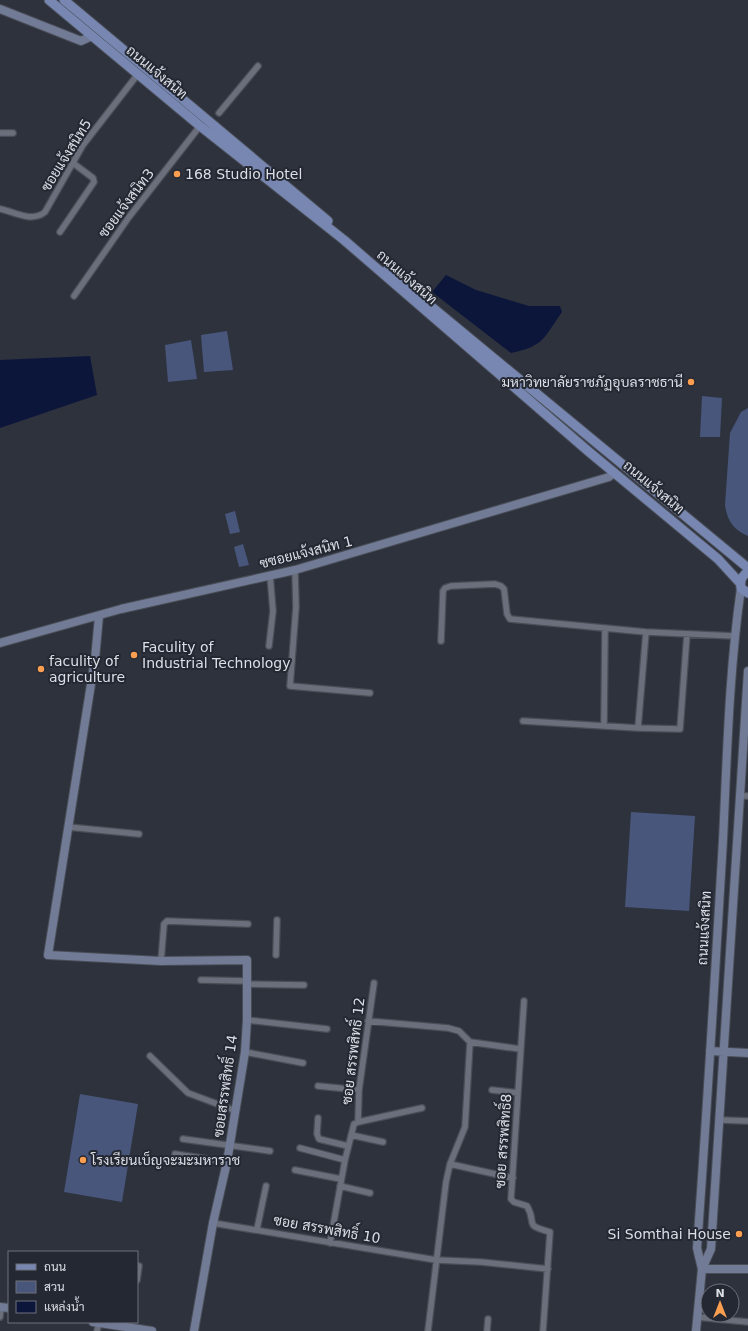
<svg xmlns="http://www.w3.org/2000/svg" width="748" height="1331" font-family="'DejaVu Sans',Sarabun,sans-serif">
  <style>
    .green { fill: #48567b }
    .water { fill: #0c163b }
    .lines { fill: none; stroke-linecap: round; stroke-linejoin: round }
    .street-casing { stroke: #494d56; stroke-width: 8 }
    .secondary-casing { stroke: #494d56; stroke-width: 10 }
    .primary-casing { stroke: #494d56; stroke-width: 11 }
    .street { stroke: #6a6f7b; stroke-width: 5.5 }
    .secondary { stroke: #717b96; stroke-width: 8 }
    .primary { stroke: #7787b1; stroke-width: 9 }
    .poi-dot { fill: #fb9e50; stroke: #242833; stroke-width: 1.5 }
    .labels { text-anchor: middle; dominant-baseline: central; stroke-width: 4; stroke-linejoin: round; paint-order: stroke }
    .street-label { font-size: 14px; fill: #dcdfe6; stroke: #242833 }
    .poi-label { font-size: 14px; fill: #dcdfe6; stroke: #242833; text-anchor: start }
  </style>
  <rect width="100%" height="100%" fill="#2e323d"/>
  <path class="green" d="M227,331L233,370L204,372L201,335Z
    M191,340L197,379L168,382L165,345Z
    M702,396L722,398L720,437H700Z
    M748,408V536C734,530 727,521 725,505L730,433L741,412Z
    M235,511L240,532L230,534L225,514Z
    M243,544L249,565L239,567L234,547Z
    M631,812L695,816L689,911L625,907Z
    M80,1094L138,1104L122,1202L64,1192Z"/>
  <path class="water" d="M446,275L476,290L529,306H560L562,312C543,339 544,346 511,353L432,292Z
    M90,356L97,395L0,428V360Z"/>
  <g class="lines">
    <g class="street-casing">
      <path id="street" d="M219,113L258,66
        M0,133H13
        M0,209C15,212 32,223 45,212L83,145L138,74
        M60,232L94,182L93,178L73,163
        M74,296L129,217L200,126
        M295,570L296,607L290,686L370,693
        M441,641L443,591L445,588L451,586L495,584L501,586L504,589L507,614L510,619L646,632L735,636
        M269,646L273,611L270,575
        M523,721L638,728L680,729L687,634
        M604,726L605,629
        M638,728L646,632
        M740,796H748
        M68,827L139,834
        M276,955L277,920
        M161,961L164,924L167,921L248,924
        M201,980L246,981
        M246,984L304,985
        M524,1001L511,1199L514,1202L527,1206C538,1225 522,1224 550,1232L543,1331
        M247,1020L327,1029
        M368,1021L448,1028L459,1031L470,1042L520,1049
        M245,1052L303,1063
        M150,1056L188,1093L236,1111
        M318,1086L359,1090
        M492,1090L518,1093
        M318,1118L317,1134L319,1139L348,1146
        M720,1120L748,1121
        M358,1122L359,1090L374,983
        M351,1135L383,1142
        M183,1139L270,1151
        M300,1148L345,1160
        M175,1154L227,1162
        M450,1164L513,1178
        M295,1170L341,1179
        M340,1186L370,1193
        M213,1223L436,1260L481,1262L548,1269
        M257,1229L266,1186
        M330,1243L345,1160L354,1124L358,1122L422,1108
        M137,1280L139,1266
        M0,1317L1,1307
        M697,1317L748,1322
        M97,1331L99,1323
        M428,1331L446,1182L450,1164L465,1127L470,1042
        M487,1331L488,1319"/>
    </g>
    <g class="secondary-casing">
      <path id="secondary" d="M0,9L81,41L92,36
        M99,616L95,659L48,955L161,961L247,960V1020L245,1052L227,1162L213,1223L194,1331
        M0,643L121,609L295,570L609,477L614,472
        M710,1051L748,1053
        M702,1269L711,1249L748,671
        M702,1269H748
        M0,1307L9,1308
        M93,1322L152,1331
        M696,1331L702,1269L697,1248C707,1112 715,976 723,840C727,757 729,671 741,588"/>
    </g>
    <g class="primary-casing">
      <path id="primary" d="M49,0L200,126L344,240L588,451L718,559L740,583
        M64,0L328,221
        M387,270L748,568
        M748,572C741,576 740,581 741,588L748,593"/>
    </g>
    <use href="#street" class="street"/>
    <use href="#secondary" class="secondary"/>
    <use href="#primary" class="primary"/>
  </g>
  <g class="poi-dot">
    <circle cx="177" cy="174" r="4"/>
    <circle cx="691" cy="382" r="4"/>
    <circle cx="134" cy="655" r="4"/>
    <circle cx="41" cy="669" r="4"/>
    <circle cx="83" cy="1160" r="4"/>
    <circle cx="739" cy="1234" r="4"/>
  </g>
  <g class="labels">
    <g class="street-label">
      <text transform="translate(157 72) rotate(40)">ถนนแจ้งสนิท</text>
      <text transform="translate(66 155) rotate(-58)">ซอยแจ้งสนิท5</text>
      <text transform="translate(126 203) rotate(-53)">ซอยแจ้งสนิท3</text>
      <text transform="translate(407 277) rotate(41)">ถนนแจ้งสนิท</text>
      <text transform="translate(654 487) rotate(40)">ถนนแจ้งสนิท</text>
      <text transform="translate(306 552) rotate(-14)">ซซอยแจ้งสนิท 1</text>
      <text transform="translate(704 928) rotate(-87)">ถนนแจ้งสนิท</text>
      <text transform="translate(353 1051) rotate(-83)">ซอย สรรพสิทธิ์ 12</text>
      <text transform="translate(225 1086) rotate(-82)">ซอยสรรพสิทธิ์ 14</text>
      <text transform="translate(503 1141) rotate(-86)">ซอย สรรพสิทธิ์8</text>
      <text transform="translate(327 1229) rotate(10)">ซอย สรรพสิทธิ์ 10</text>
    </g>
    <g class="poi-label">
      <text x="185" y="174">168 Studio Hotel</text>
      <text x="683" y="382" text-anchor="end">มหาวิทยาลัยราชภัฏอุบลราชธานี</text>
      <text x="142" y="647">Faculity of<tspan x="142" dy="16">Industrial Technology</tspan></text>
      <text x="49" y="661">faculity of<tspan x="49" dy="16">agriculture</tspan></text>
      <text x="91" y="1160">โรงเรียนเบ็ญจะมะมหาราช</text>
      <text x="731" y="1234" text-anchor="end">Si Somthai House</text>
    </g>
  </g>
  <rect x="8" y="1251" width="130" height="72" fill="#242833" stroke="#6e717b"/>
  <rect x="16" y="1264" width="20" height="6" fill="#7787b1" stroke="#6e717b"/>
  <text x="44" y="1271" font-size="12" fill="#dcdfe6">ถนน</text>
  <rect x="16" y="1281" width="20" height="12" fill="#48567b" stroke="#6e717b"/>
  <text x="44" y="1291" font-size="12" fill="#dcdfe6">สวน</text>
  <rect x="16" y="1301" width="20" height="12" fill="#0c163b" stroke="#6e717b"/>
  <text x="44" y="1311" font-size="12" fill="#dcdfe6">แหล่งน้ำ</text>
  <g transform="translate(720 1303)"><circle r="19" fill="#242833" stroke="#6e717b"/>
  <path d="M0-3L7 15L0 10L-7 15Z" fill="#fb9e50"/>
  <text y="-6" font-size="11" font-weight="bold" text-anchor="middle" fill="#dcdfe6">N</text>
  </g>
</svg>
